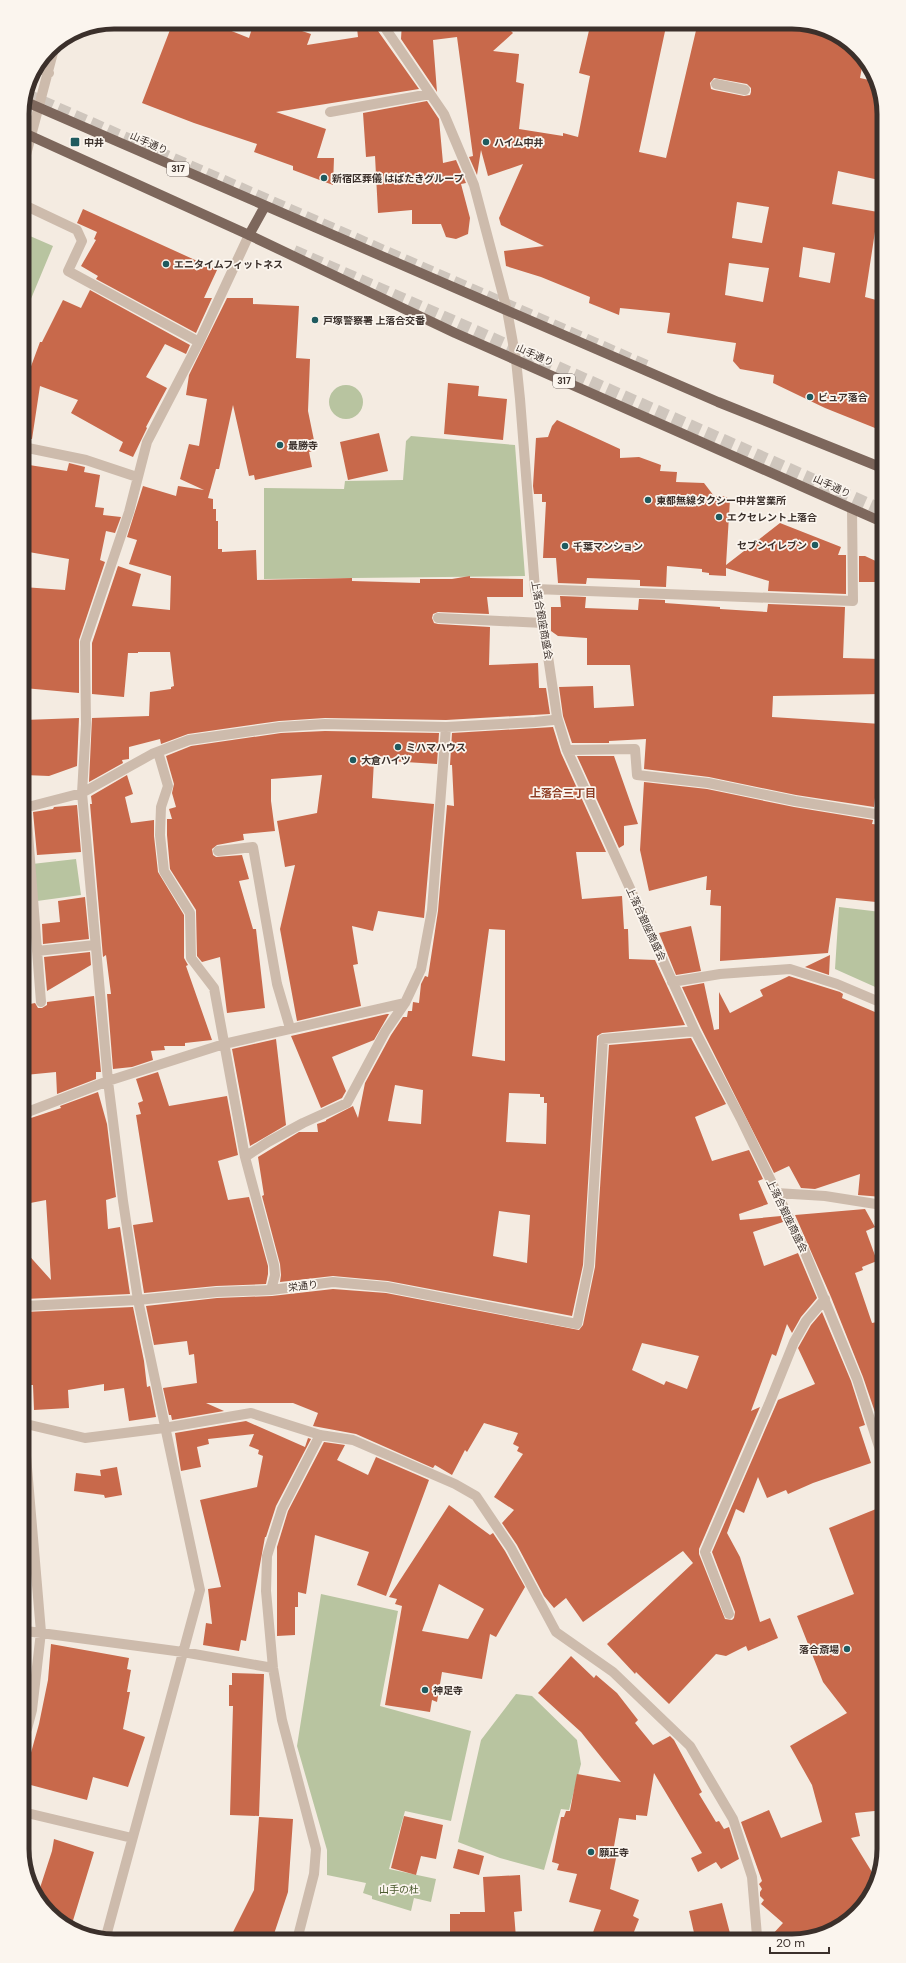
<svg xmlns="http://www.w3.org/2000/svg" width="906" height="1963" font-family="'DM Sans','Noto Sans JP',sans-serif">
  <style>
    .green { fill: #b8c4a0 }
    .building { fill: #c8694b; fill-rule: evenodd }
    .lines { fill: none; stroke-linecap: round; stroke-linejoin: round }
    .highway-tunnel { stroke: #cfc6bd; stroke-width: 12; stroke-dasharray: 12 6; stroke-linecap: butt }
    .street { stroke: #cdbbac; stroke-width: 10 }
    .primary { stroke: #7d675c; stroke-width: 10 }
    .poi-dot { fill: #1f5a5e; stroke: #fbf5ee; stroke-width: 1.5 }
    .labels { text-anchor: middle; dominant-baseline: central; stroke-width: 3.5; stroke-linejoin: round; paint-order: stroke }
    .shield { fill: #fbf5ee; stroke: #756b66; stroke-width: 1 }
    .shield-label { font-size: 9px; font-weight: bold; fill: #3b302b }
    .poi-label { font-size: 10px; font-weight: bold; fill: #3b302b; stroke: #fbf5ee; text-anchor: start }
    .street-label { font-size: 10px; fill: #3b302b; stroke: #fbf5ee }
    .park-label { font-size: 10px; fill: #4a5a2e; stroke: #fbf5ee }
    .neighbourhood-label { font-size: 11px; font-weight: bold; fill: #8c3b22; stroke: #fbf5ee }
    .rim { fill: none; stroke: #3b302b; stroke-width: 5 }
  </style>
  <rect width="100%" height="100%" fill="#f4ebe1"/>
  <path class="green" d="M23,233L53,246L23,318Z
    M329 402a17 17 0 1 1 34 0a17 17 0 1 1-34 0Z
    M411,436L515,445L525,576L264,579V488L344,489L345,481L403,480L406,441Z
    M76,859L81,895L37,901L32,864Z
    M839,907L881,912L882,990L835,969Z
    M321,1594L398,1611L380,1706L471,1731L451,1821L405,1811L389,1869L436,1879L431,1902L414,1898L411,1911L372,1899V1896L363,1893L366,1883L327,1875V1850L297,1746Z
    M516,1694L532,1696L577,1740L581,1764L569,1810L561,1809L544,1870L500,1858L458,1842L481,1740Z"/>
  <path class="building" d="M173,22H209L249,38L254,22H275L311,34L307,45L358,37L357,28L376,26L378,31L419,89L276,112L326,129L317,158H334L333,185L293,170V166L254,152L257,144L194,123L142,103Z
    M402,22H509V29L513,33L493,51L519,54L516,82L524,84L519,129L563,136V133L578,137L590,76L579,73L591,22H667L639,152L666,158L698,22H798V27L848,41L863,62L860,78L878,82L879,84V180L838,171L832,204L878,212L865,297L880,301V430L825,408L773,383L774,375L740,369L733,361L736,343L667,333L670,313L620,308L619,315L589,303L590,297L541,277L506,266L504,251L544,246L501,225L499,218L523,164L488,176L481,150L477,175L469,157L473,156L457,37L433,40L437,92L401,39ZM714,78L747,84L751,88V92L750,95L744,96L714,90L711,89L710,83ZM737,202L769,207L762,243L732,238ZM803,247L835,253L830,283L799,277ZM729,263L769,268L763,302L725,295Z
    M427,101L439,119L443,163L456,160L466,183L461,184L470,218L468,234L456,239L446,237L441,224H412V210L378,213L375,156L366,157L363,113Z
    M83,209L217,270L204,298H212L196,333L96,279L98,276L81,266L96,240L94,239L97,232L77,223Z
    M90,290L190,345L186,354L165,344L146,377L167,388L146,427L147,428L133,457L119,451L123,442L71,413L78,400L40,386L32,439L23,438V388L40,342H42L63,300L81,308Z
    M227,298H253V304L299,306L296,358L310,359L308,411L316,450L309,452L312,467L255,480L254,475L249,476L233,405L219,469H216L208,498L213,499V509H216V521H218V549H222V552L256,550L257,580L352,578V581L420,583V579H452L470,576V578L523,579V597H487L489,614L438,612L433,614L432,618L434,623L438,624L490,627L489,665L538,663L539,688H546L550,714L446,720L325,718L279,721L188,734L161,744L160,739L129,747V759L122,760L123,763L89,782L92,718L149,716L150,692L171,689V687L174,686L170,652H138V653H128L124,697L92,694V643L118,566L141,574L132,606L170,610L171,576L129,564L137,540L127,537L143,486L176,496L178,486L204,490L180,479L189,444L199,446L207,399L186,395L189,375Z
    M448,383L479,386L478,396L507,399L503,440L444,434Z
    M557,420L620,449V458L639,457L661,465L660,471L677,472L676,482L704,483L714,496H723L730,499L726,565L780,523L841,547L838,555H846V594L768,591L769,581L726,568V576L709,575V573L702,572V569L667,566L666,587L640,586V580L587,578L586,584L558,583L556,558H543L546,502H542V494H534L533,486L536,438L548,437L552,426Z
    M379,433L388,471L348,480L340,442Z
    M69,463L85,467L84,472L100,475L95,507L104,508L103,515L121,517L115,533L106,531L100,560L105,562L79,640V693L24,688L23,587L65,590L69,559L23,551V464L67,471Z
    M859,556H865L880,563V582H859Z
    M560,596L586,597L585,608L638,610L639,599L665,600V603L720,607V609L767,612L768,604L845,607L843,658L881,659V694L773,696L772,717L881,724L880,752L874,807L796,795L709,777L644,769L646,739L609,741V743H572L563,716L559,687L593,686L594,708L634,706L630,665H587V638L558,636L551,631V607H561Z
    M79,718L77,766L49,776L24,775V720Z
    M553,727L561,753L606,852H576L582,899L622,896L624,929H628L629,959L655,960L685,1025L602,1033L597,1036L583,1265L572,1316L388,1281L333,1276L280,1282L281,1275L280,1264L262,1196L264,1195L258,1157L299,1132H318L317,1124L326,1121V1120L353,1106L358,1118L365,1083L391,1035L403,1017H407L408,1011H412L413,1002L419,1003L421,984L425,976L428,977L438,911L447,805L454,806L452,765H450L452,733ZM489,929L505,930V1061L472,1056ZM395,1085L423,1090L421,1124L388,1121ZM509,1093L540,1094V1097H544V1103H547L546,1144L506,1142ZM499,1211L530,1215L527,1263L493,1256Z
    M325,731L439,733L437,764L374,760L372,798L434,804L424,918L378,911L373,931L352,926L358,964L353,965L361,1006L297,1021L280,929L295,865L285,867L277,821L317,813L322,775L271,779V801L275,831L243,834L244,840L217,845L212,849L213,855L216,857L242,855L249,879L239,881L253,929H256L265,1008L227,1013L220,957L202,962L197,956L196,910L170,869L167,835V819H172L169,809L176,807L172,793L174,784L166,756L191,746L281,733Z
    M577,756H614L638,824L624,826V845L619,848Z
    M127,775L133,794L125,797L131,823L154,820V836L158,872L184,915V958L188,965L186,966L212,1040L185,1043V1046H164L165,1050L151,1051L153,1060L132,1067L113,1069L107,994H111L106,955L103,957L90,804H92L91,796Z
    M644,782L707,789L794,807L873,820L872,824L881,825L876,902L836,898L828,953L720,961L721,906L710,905L711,890H706L707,876L649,891L640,850Z
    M77,805L81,852L37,855L33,812L53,809L54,807Z
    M85,897L89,939L43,944L42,924L60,922L58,901Z
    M24,926H29L31,958L24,959Z
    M691,926L701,971L676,975L659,933Z
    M90,952L91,965L47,991L44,957Z
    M830,955L829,975L805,967Z
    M789,976L840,992L843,994L842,998L882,1015V1197L858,1195L860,1174L815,1189L801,1188L789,1166L774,1173L701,1028L682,987L704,983L714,1030L719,1029V992L730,1013L763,996L760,990Z
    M94,996L101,1072H96V1079L57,1094L56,1072L25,1075V1005L35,1003L38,1008H42L47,1005V1002Z
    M387,1014H389L374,1040L332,1057L346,1091L342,1098L321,1108L291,1036Z
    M691,1038L726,1104L695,1117L712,1161L749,1150L763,1179L758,1181L768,1204L739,1214L740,1220L781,1216L783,1222L753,1232L764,1266L798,1253L817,1298L801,1317L792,1333L787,1324L776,1356L772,1354L751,1411L760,1407L699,1549V1554L725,1619L732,1620L734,1618L735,1612L712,1552L778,1400L815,1384L798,1348L811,1325L822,1312L851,1381L865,1425L859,1427L871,1463L813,1483L788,1494L786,1490L767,1498L758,1477L744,1513L736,1509L727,1533L740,1557L760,1622L770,1618L778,1638L748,1651L746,1646L726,1656L716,1654L669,1704L636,1672L635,1674L607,1644L693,1563L683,1551L583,1622L566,1598L554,1608L544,1596L517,1545L502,1523L514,1510L494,1497L523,1454L517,1451L519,1447L513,1444L518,1433L484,1423L467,1452L465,1450L452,1475L435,1465L433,1468L356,1434L313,1426L318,1413L293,1403H206L224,1411L172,1420L171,1415H169L163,1388L197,1383L194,1354L189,1355L187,1341L154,1345L146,1306L217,1298L272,1296L333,1289L386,1293L579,1330L583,1325L595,1267L609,1045ZM642,1343L699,1356L687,1389L666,1381L664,1385L632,1370Z
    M276,1039L286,1125L250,1146L232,1049Z
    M158,1072L169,1106L227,1096L238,1155L218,1161L228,1200L249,1197L268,1266V1274L266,1284L216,1286L144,1293L133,1225L153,1222L136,1115L141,1114L138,1103L143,1101L136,1079Z
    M98,1092L107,1124L116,1197L106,1200L108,1229L120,1227L130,1294L25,1299V1251L51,1280L46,1200L25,1204V1120L61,1108L60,1106Z
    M865,1209L875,1227L866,1231L877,1261L862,1267L863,1270L855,1273L872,1323L877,1322L883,1339V1419L878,1421L863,1377L831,1297L795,1215Z
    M133,1307L144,1361L147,1387L150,1386L156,1417L129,1421L124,1388L104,1391V1384L68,1390L69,1408L34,1410L33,1385H26L25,1312Z
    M246,1421L305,1447L308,1438L311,1439L276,1506L266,1537H265L246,1641L241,1640L239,1651L203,1645L206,1623L212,1624L208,1589L221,1587L200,1500L257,1487L263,1456L258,1454L259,1450L249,1446L254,1434L208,1439L209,1444L197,1447L201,1467L181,1471L175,1433Z
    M324,1442L345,1445L337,1460L368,1475L376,1457L429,1480L386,1596L357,1585L369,1552L315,1535L306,1594L298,1592V1607H295V1635L277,1636V1547L288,1511Z
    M117,1467L122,1495L105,1498L104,1495L74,1491L76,1473L101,1476L100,1470Z
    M449,1505L490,1535L493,1533L505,1551L525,1587L496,1637L490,1634L482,1679L442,1672L437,1702L432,1700L430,1712L385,1705L402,1606L395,1604L397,1599L389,1597ZM439,1584L484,1609L468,1639L422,1631Z
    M876,1509L883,1528L884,1810L855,1813L860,1836L851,1838L875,1877L869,1894L862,1904L864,1906L822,1936H771L783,1923L761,1904L764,1900L760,1896V1892L762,1889L759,1884L762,1881L741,1822L769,1810L781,1838L822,1822L812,1785L790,1746L847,1713L823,1682L797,1616L854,1594L829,1528Z
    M51,1644L129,1658L127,1669L131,1670L127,1692H130L123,1729L145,1737L128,1787L93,1777L87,1800L27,1784V1767L39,1724L48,1680Z
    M571,1656L594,1678L596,1675L617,1693L638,1720L635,1723L653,1745L670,1736L674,1740L702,1792L699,1794L716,1822L719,1821L724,1829L729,1827L739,1859L721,1869L716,1862L698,1872L691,1858L702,1853L654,1773L647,1816L636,1815V1820L619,1818L613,1852L617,1853L610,1889L639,1900L633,1916L639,1919L632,1937L591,1938L601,1910L569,1902L577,1874L557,1870L559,1864L552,1862L561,1817H564L566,1811H570L577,1774L621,1782L581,1732L538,1693Z
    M232,1673L264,1674L259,1816L230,1815L233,1706H229V1685H232Z
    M404,1816L443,1825L436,1859L421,1856L416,1875L391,1868Z
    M259,1817L293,1819L288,1892L272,1940H229L254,1890Z
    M54,1839L94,1852L71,1927L58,1922L38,1894L52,1851Z
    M458,1849L484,1856L479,1875L453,1868Z
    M520,1875L522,1911L514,1912L516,1938L450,1939V1914H460V1912H485L483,1877Z
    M722,1903L731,1937H695L689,1911Z"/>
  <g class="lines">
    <path class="highway-tunnel" d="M25,94L651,368
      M294,251L880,509"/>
    <path class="street" d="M381,22L444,114L474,185L507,310L516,360L520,399L535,589L543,623L557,717L567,750L695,1031L742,1121L802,1245L857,1379L883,1459
      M37,67L49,73
      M716,84L745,90
      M330,112L430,94
      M22,170L55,45
      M22,204L77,230L82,241L68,271L199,342
      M23,447L86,460L137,477
      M535,589L853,601L852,509
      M438,618L543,623
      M567,750L635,749L637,775L708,783L795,801L881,815
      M158,752L168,786L161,807L160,835L164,871L190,913L191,958L214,988L245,1157L274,1265L275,1275L271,1290
      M24,808L82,793L152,754L189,740L280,727L325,724L446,727L535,722L553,720L557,717
      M26,808L41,1002
      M218,851L253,847L277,984L290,1028
      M37,951L95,945
      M672,982L720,974L790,969L837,984L882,1003
      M25,1113L108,1081L224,1044L405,1003
      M245,1157L268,1142L303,1123L347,1103L385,1032L405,1003L421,969L432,910L446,727
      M776,1193L825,1196L882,1205
      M25,1306L138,1300L217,1292L271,1290L333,1282L387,1287L577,1324L589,1266L603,1039L695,1031
      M26,1424L85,1438L164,1428L251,1413L320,1435L353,1440L455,1484L476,1496L511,1548L556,1632L613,1672L690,1746L733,1819L752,1877L757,1936
      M26,1456L41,1632L32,1710L27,1729
      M729,1614L705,1552L769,1404L794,1342L806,1321L825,1299
      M26,1631L183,1652L273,1668
      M27,1813L132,1838
      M105,1940L200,1590L138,1300L123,1201L108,1081L82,793L86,724L85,642L129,512L147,442L199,342L249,235
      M297,1940L314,1874L316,1849L282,1720L273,1668L266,1591L267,1556L282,1509L320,1435"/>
    <path class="primary" d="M24,101L718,402L880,467
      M22,132L249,235L455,333L880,521
      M249,235L265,206"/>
  </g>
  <g class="poi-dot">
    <rect x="70" y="137" width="10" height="10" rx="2"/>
    <circle cx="486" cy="142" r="4"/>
    <circle cx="324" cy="178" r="4"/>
    <circle cx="166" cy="264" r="4"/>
    <circle cx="315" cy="320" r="4"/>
    <circle cx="810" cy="397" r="4"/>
    <circle cx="280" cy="445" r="4"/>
    <circle cx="648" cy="500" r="4"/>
    <circle cx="719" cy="517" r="4"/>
    <circle cx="815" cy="545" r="4"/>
    <circle cx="565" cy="546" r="4"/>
    <circle cx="398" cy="747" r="4"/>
    <circle cx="353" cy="760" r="4"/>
    <circle cx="847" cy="1649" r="4"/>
    <circle cx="425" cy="1690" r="4"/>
    <circle cx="591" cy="1852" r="4"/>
  </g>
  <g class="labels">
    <g class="shield">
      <rect x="167" y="162" width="22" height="14" rx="3"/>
      <rect x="553" y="374" width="22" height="14" rx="3"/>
    </g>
    <g class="shield-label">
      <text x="178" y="169">317</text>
      <text x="564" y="381">317</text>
    </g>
    <g class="poi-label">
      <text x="84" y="142">中井</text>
      <text x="494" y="142">ハイム中井</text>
      <text x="332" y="178">新宿区葬儀 はばたきグループ</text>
      <text x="174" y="264">エニタイムフィットネス</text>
      <text x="323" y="320">戸塚警察署 上落合交番</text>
      <text x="818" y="397">ビュア落合</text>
      <text x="288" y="445">最勝寺</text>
      <text x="656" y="500">東都無線タクシー中井営業所</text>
      <text x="727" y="517">エクセレント上落合</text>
      <text x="807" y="545" text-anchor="end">セブンイレブン</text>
      <text x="573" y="546">千葉マンション</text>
      <text x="406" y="747">ミハマハウス</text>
      <text x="361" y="760">大倉ハイツ</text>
      <text x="839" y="1649" text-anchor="end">落合斎場</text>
      <text x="433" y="1690">神足寺</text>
      <text x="599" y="1852">願正寺</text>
    </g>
    <g class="street-label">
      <text transform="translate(149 143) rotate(24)">山手通り</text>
      <text transform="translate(535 355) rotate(24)">山手通り</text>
      <text transform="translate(832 486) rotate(25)">山手通り</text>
      <text transform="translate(542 620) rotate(80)">上落合銀座商盛会</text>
      <text transform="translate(646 924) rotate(65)">上落合銀座商盛会</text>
      <text transform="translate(787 1216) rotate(64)">上落合銀座商盛会</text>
      <text transform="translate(303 1286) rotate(-7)">栄通り</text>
    </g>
    <g class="park-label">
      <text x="399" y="1889">山手の杜</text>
    </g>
    <g class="neighbourhood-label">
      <text x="563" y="793">上落合三丁目</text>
    </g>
  </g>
  <path d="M0 0H906V1963H0ZM114 29H792A85 85 0 0 1 877 114V1849A85 85 0 0 1 792 1934H114A85 85 0 0 1 29 1849V114A85 85 0 0 1 114 29Z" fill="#fbf5ee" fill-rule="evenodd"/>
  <path class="rim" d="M114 29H792A85 85 0 0 1 877 114V1849A85 85 0 0 1 792 1934H114A85 85 0 0 1 29 1849V114A85 85 0 0 1 114 29Z"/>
  <path d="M770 1947v6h59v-6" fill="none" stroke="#3b302b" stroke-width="2"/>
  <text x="776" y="1947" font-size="12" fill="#3b302b" stroke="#fbf5ee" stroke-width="3" paint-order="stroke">20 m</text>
</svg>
